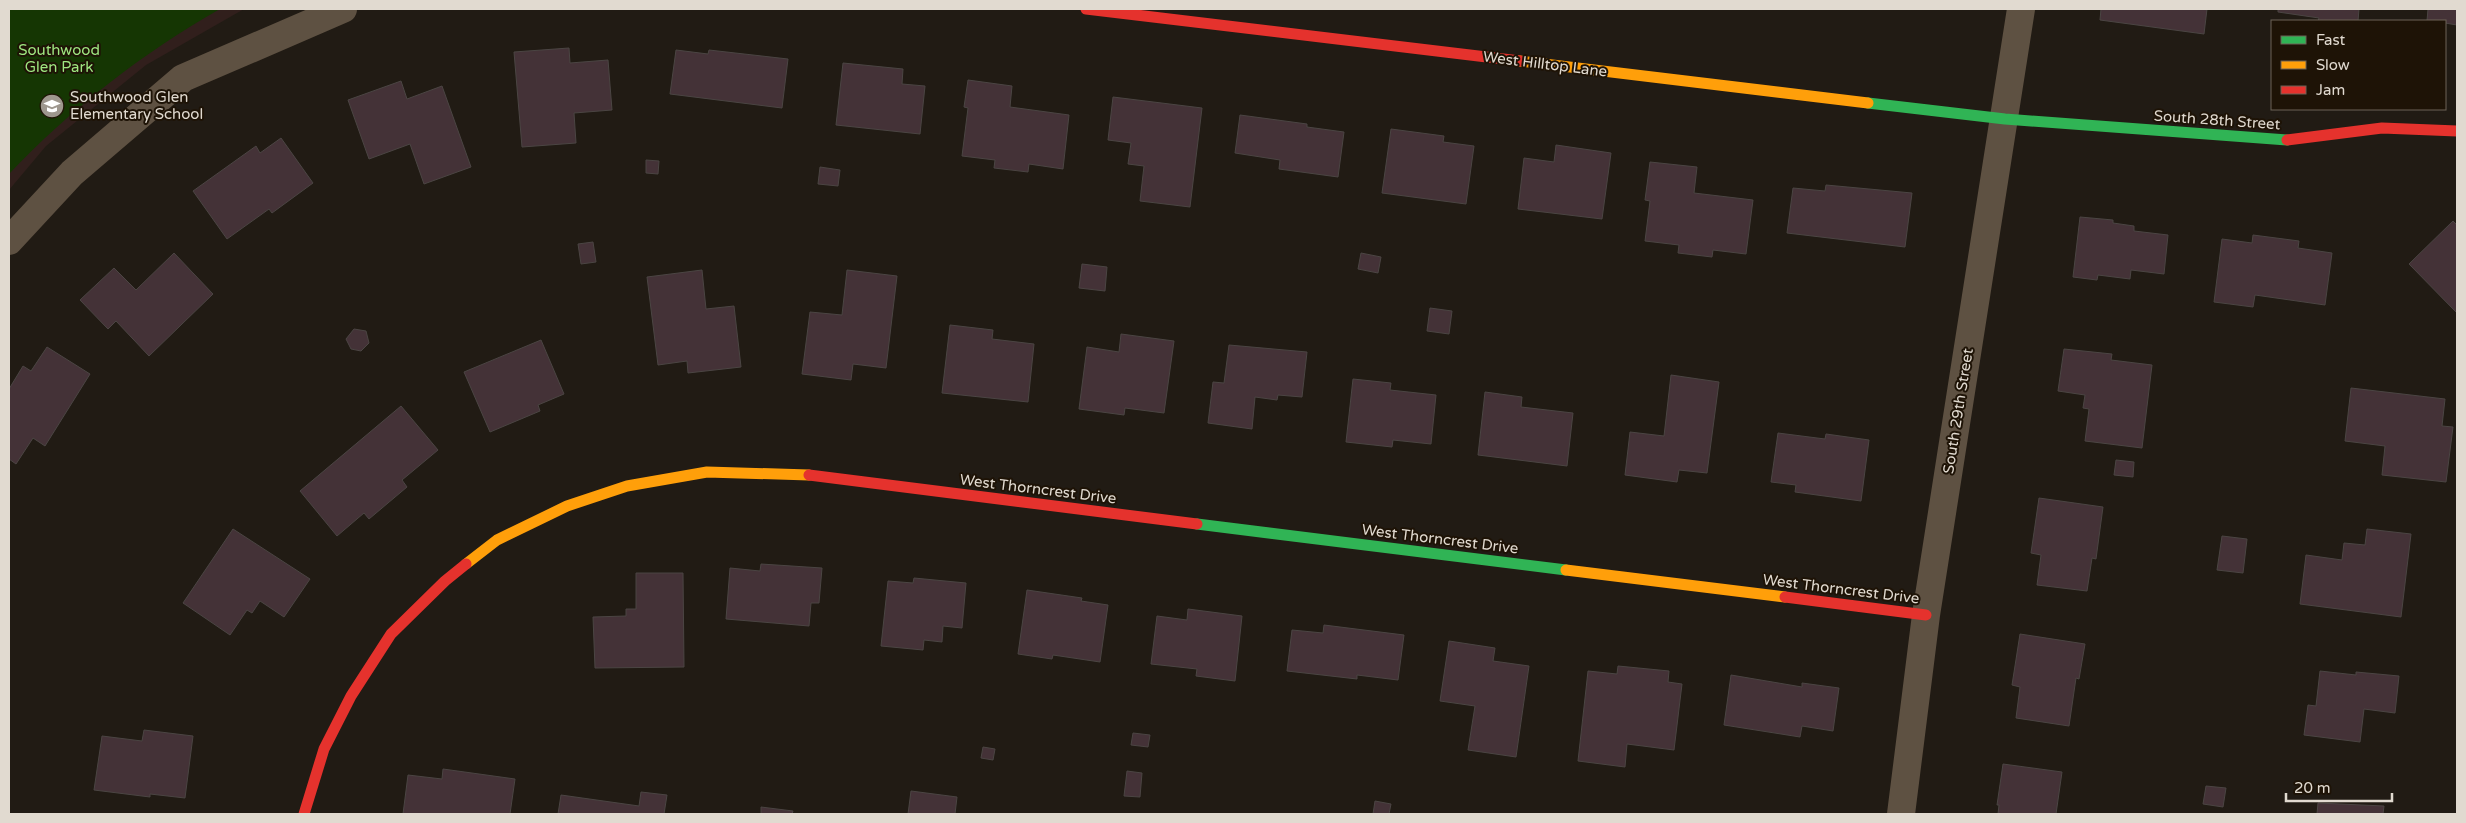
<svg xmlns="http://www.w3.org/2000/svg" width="2466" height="823" font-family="'Varela Round',sans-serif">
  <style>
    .education { fill: #311f1c }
    .green { fill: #153603 }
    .building { fill: #443237; stroke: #4b4543 }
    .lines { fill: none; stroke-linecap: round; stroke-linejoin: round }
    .street { stroke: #5e5142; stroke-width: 28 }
    .fast { stroke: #30b455; stroke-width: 11 }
    .slow { stroke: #ff9f0a; stroke-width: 11 }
    .jam { stroke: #e5322d; stroke-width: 11 }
    .labels { text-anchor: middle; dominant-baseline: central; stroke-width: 4; stroke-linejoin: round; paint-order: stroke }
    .park-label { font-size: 15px; fill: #9fe781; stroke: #1e1306 }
    .street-label { font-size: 15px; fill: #e1dad0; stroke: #1e1306 }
    .poi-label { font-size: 15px; fill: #e1dad0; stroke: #1e1306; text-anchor: start }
  </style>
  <rect width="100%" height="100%" fill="#211b14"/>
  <path class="education" d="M9,9H244L146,65L46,146L9,190Z"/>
  <path class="green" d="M9,9H220C141,54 72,108 9,174Z"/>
  <path class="building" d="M2101,9H2207L2204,34L2100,20Z
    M2278,9H2359L2358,21H2318L2319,18L2278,12Z
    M2428,9H2457V25L2445,23V21H2427Z
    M569,48L570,63L608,60L612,110L574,113L576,143L522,147L514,52Z
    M676,50L708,54L709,50L788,59L782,108L670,94Z
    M843,63L903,69L902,84L925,86L920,134L836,125Z
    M968,80L1012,86L1010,107L1069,115L1063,169L1029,164L1028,172L994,168L995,160L962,156L968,108L964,107Z
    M401,81L407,99L442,86L471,167L424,184L410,144L369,159L348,100Z
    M1113,97L1202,108L1190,207L1140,201L1144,166L1128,164L1131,143L1108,140Z
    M1240,115L1307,124V127L1344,132L1338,177L1279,169L1280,160L1235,153Z
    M1391,129L1444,136L1443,142L1474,146L1466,204L1382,193Z
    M281,138L313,183L272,213L269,209L227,239L193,191L256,146L260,153Z
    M1556,145L1611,153L1602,219L1518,209L1524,158L1554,162Z
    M646,160L659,161L658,174L646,173Z
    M1650,162L1697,167L1694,193L1753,200L1746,254L1713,250L1712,257L1678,253L1679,245L1645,241L1650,201L1645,200Z
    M820,167L840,170L838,186L818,184Z
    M1826,185L1912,193L1905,247L1787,233L1793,188L1825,191Z
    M2080,217L2113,220V223L2134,226V231L2168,235L2164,274L2131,270L2130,279L2098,275L2097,280L2073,277Z
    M2453,221L2457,225V313L2409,264Z
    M2253,235L2299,241L2298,248L2332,253L2325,305L2255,295L2253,307L2214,302L2222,239L2252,243Z
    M593,242L596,262L581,264L578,244Z
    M174,253L213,294L149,356L116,321L108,329L80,300L114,268L136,290Z
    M1361,253L1381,257L1378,273L1358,269Z
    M1082,264L1107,267L1105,291L1079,288Z
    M702,270L706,309L734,306L741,367L688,373L687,361L658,365L647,277Z
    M847,270L897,276L886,368L853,364L851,380L802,374L810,312L842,315Z
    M1430,308L1452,311L1449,334L1427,331Z
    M950,325L993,330L992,339L1034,344L1028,402L942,393Z
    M354,329L366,331L369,343L361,351L351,349L346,339Z
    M1121,334L1174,341L1164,413L1125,408L1124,415L1079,409L1087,347L1119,352Z
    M541,340L564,394L538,405L540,411L490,432L464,372Z
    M1229,345L1307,352L1302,397L1278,395L1277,400L1255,397L1252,429L1208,423L1213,382L1224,383Z
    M47,347L90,374L45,446L33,438L16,464L9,459V389L23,366L31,371Z
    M2064,349L2112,354L2111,360L2152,365L2142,448L2085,441L2089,409L2083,408L2085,395L2058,391Z
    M1671,375L1719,382L1707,473L1679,470L1677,482L1625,475L1630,432L1664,436Z
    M1353,379L1391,383L1390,390L1436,395L1431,444L1393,440L1392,447L1346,442Z
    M2351,388L2445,399L2442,426L2453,427L2446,482L2382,475L2385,446L2345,441Z
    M1485,392L1522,397L1521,407L1573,413L1567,466L1478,455Z
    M401,406L438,450L402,480L407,487L369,519L364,513L337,536L300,491Z
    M1778,433L1825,439L1826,434L1869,440L1861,501L1795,492L1796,485L1771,482Z
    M2116,460L2134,462L2133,477L2114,475Z
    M2039,498L2103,507L2096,559L2092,558L2087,591L2037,585L2041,555L2031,553Z
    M233,529L310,579L284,617L260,601L252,613L247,610L230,635L183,603Z
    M2367,529L2411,534L2401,617L2300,604L2306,555L2342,560L2344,543L2365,545Z
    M2222,536L2247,539L2243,573L2217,570Z
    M761,564L822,568L819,603H811L809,626L726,619L730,568L760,571Z
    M636,573H683L684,667L595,668L593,617L626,616V609H636Z
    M914,578L966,583L962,628L943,626L942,642L924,640L923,650L881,646L888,581L913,583Z
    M1027,590L1082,598L1081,601L1108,605L1100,662L1053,655L1052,659L1018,654Z
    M1188,609L1242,616L1235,681L1196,676L1197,669L1151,664L1157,616L1187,620Z
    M1324,625L1404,635L1398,680L1357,675V679L1287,671L1292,630L1323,633Z
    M2020,634L2085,644L2079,679L2076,678L2069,726L2016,718L2020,687L2012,685Z
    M1449,641L1495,648L1493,661L1529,666L1516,757L1468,750L1475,706L1440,701Z
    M1618,666L1669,671L1668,682L1682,684L1674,750L1627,744L1625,767L1578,761L1588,671L1617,674Z
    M2320,671L2356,675V672L2399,676L2395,713L2364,709L2360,742L2304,735L2308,705L2316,706Z
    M1731,675L1802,687V683L1839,688L1833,731L1802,726L1800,737L1724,725Z
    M144,730L193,736L185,798L150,794V797L94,790L102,736L142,741Z
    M1133,733L1150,735L1148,747L1131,745Z
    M983,747L995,749L993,760L981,758Z
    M2003,764L2062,772L2056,814H1998L1999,805H1997Z
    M443,769L515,779L510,814H403L408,775L442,779Z
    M1127,771L1142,773L1140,797L1124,796Z
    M2206,786L2226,788L2223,807L2203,804Z
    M911,791L957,797L955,814H908Z
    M641,792L667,795L664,814H558L561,795L639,806Z
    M1375,801L1391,804L1389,814H1373Z
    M2318,803L2384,806L2383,814H2317Z
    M761,807L793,811L792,814H761Z"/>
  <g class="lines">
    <path class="street" d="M9,241L72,173L183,78L343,9
      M1901,814L1926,615L2021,9"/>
    <path class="fast" d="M1868,103L2005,119L2287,140
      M1197,524L1566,570"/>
    <path class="slow" d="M1520,61L1868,103
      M466,564L497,540L567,506L627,486L707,472L809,475
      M1566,570L1785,597"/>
    <path class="jam" d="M1086,9L1520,61
      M2287,140L2382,128L2457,131
      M809,475L1197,524
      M1785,597L1926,615
      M304,814L324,749L351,696L391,634L445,581L466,564"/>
  </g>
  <defs>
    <g id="school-disc" transform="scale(1.25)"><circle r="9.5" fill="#9e978e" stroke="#1e1306"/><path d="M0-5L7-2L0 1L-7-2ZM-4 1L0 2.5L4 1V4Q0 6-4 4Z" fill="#fff"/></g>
  </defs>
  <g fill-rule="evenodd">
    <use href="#school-disc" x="52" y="106"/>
  </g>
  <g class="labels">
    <g class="park-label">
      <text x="59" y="50">Southwood<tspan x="59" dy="17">Glen Park</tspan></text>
    </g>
    <g class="street-label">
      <text transform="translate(1545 64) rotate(7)">West Hilltop Lane</text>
      <text transform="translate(2217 120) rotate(4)">South 28th Street</text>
      <text transform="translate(1958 411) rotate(-81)">South 29th Street</text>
      <text transform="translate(1038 489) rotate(7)">West Thorncrest Drive</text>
      <text transform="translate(1440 539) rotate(7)">West Thorncrest Drive</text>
      <text transform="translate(1841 589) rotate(7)">West Thorncrest Drive</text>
    </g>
    <g class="poi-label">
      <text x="70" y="97">Southwood Glen<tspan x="70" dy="17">Elementary School</tspan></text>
    </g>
  </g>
  <rect width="2466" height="823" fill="none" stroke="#e1dad0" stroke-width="20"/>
  <rect x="2271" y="20" width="175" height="90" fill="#1e1306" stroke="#6c6357"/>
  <rect x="2281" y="36" width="25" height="8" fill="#30b455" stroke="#6c6357"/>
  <text x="2316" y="45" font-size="15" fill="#e1dad0">Fast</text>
  <rect x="2281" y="61" width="25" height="8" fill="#ff9f0a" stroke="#6c6357"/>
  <text x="2316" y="70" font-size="15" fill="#e1dad0">Slow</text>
  <rect x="2281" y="86" width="25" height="8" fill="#e5322d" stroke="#6c6357"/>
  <text x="2316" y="95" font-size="15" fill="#e1dad0">Jam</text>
  <path d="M2286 793v8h106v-8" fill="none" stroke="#e1dad0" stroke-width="2.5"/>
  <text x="2294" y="793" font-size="15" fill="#e1dad0" stroke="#1e1306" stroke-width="4" paint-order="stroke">20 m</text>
</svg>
